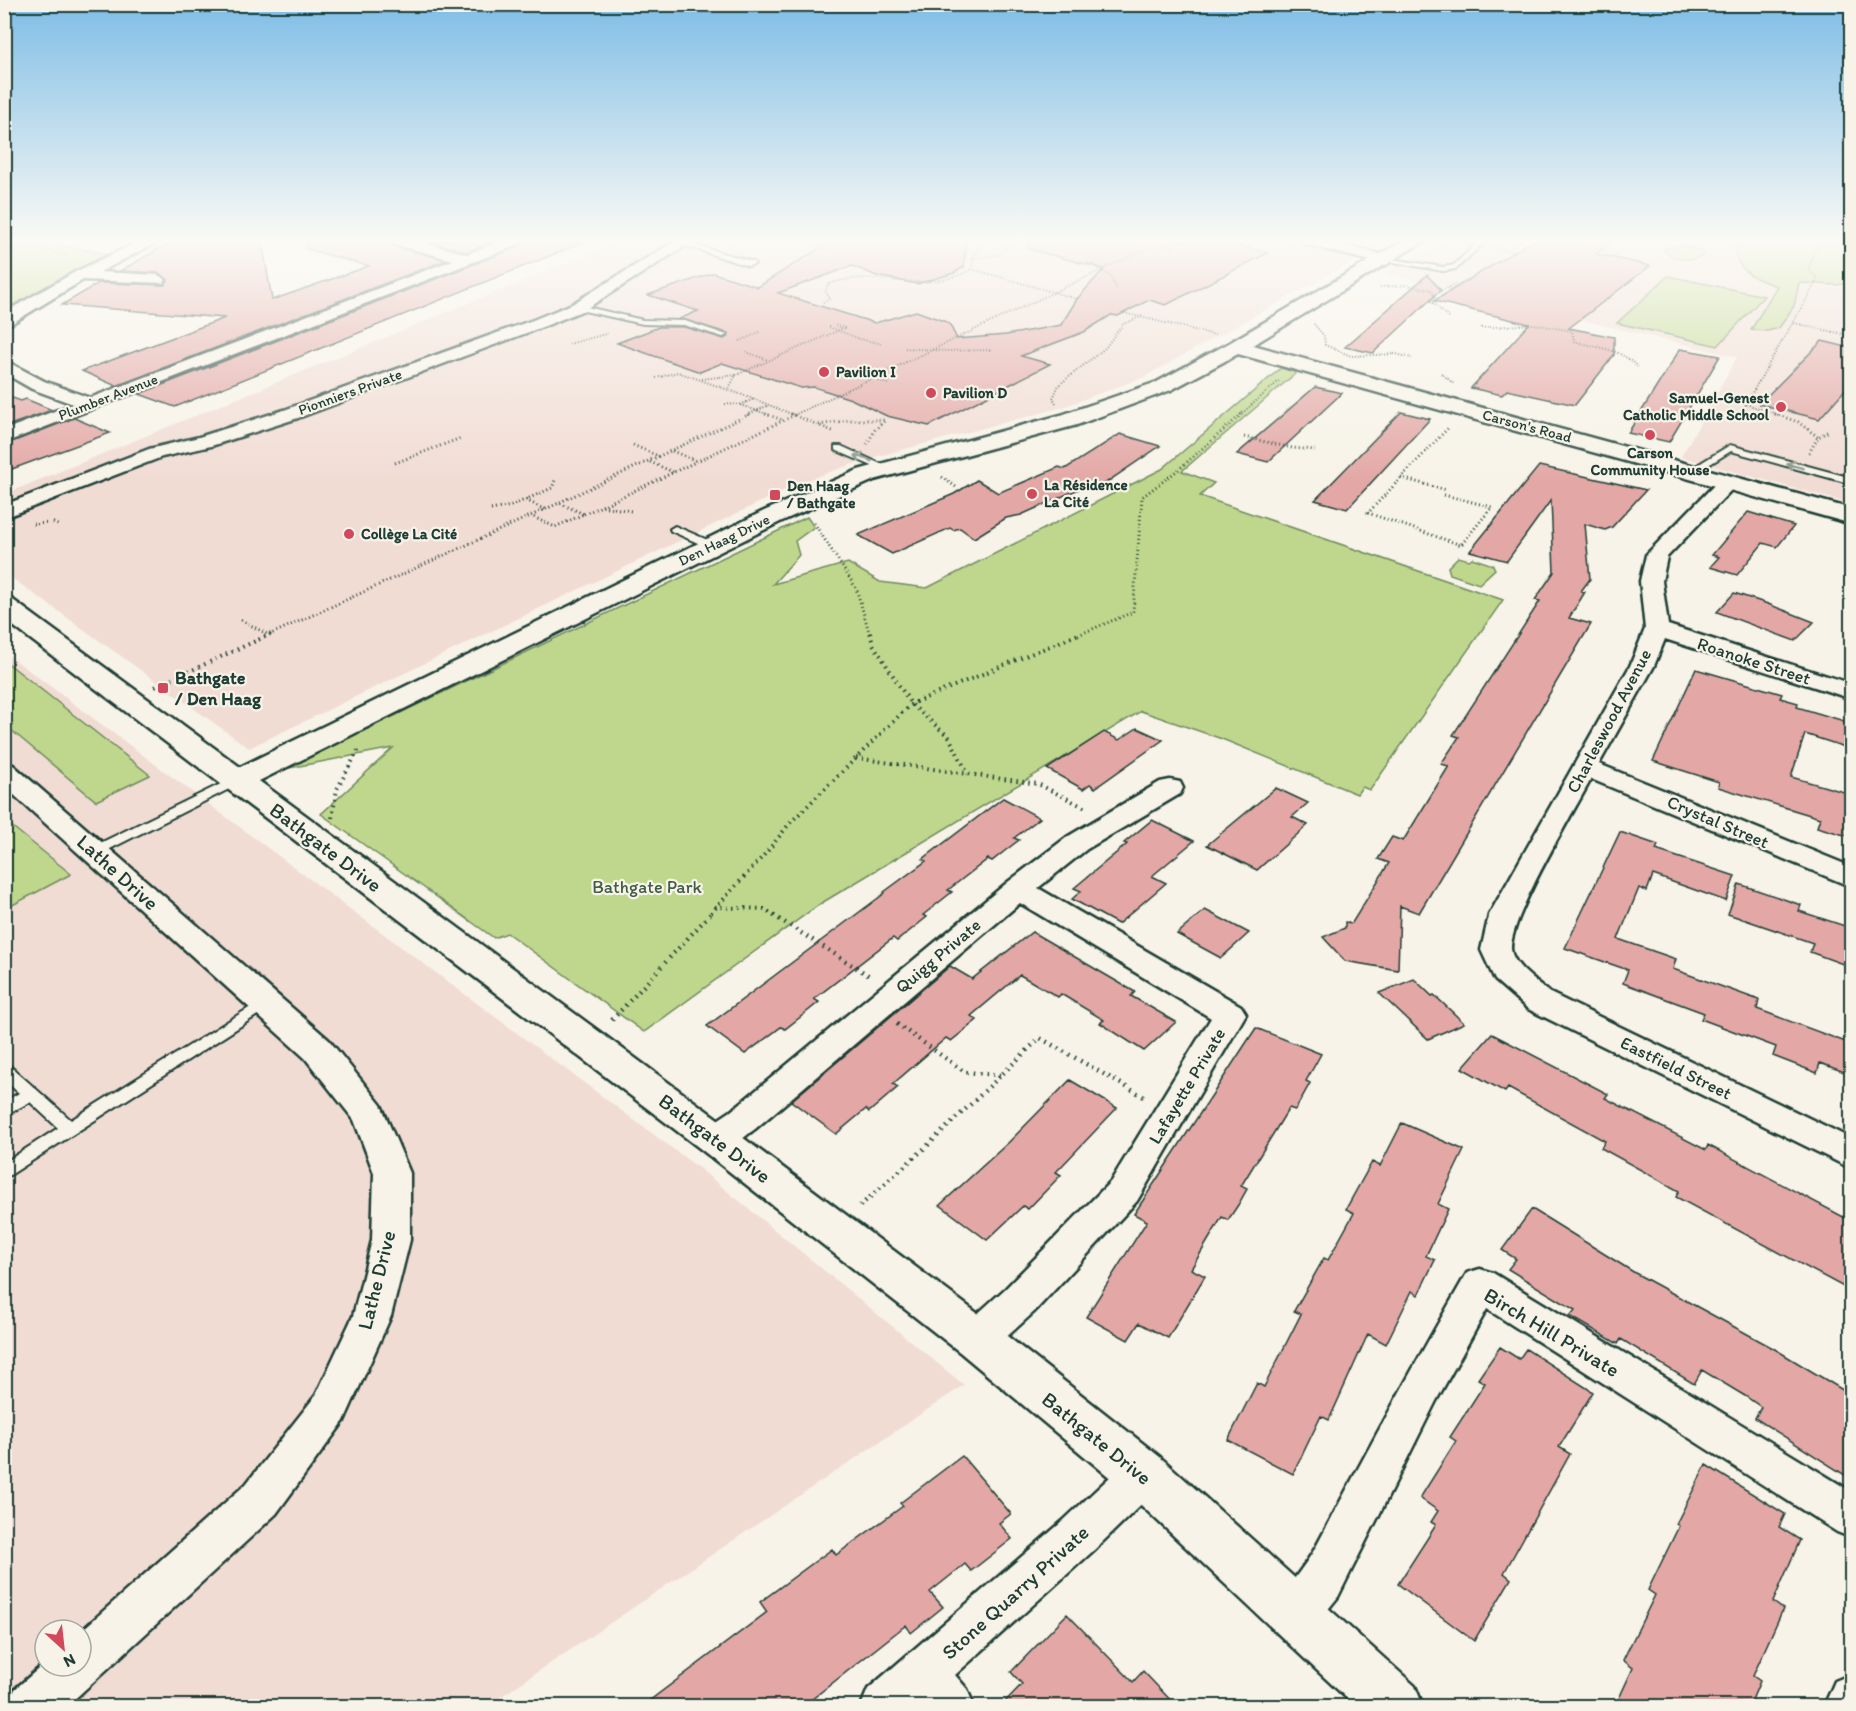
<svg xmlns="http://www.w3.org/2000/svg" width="1856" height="1711" font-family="Itim,sans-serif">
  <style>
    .built { fill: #f1dcd4; fill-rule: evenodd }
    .green { fill: #bfd78d; stroke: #6f8a60; stroke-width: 1.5 }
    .building { fill: #e3a8a6; stroke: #1f3d34; stroke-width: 1.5 }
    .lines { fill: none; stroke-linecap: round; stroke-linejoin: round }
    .service-casing { stroke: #1f3d34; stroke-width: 4 }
    .minor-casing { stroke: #1f3d34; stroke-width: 5 }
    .tertiary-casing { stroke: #1f3d34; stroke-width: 5 }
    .path-far3 { stroke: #1f3d34; stroke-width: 2; stroke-dasharray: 1 2; stroke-linecap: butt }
    .path-far2 { stroke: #1f3d34; stroke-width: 3; stroke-dasharray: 1 3; stroke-linecap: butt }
    .path-far1 { stroke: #1f3d34; stroke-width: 4; stroke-dasharray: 1.5 4.5; stroke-linecap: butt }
    .path { stroke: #1f3d34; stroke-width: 4.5; stroke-dasharray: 1.5 5; stroke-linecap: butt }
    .service { fill: #f7f3e8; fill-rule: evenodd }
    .minor { fill: #f7f3e8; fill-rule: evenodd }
    .tertiary { fill: #f7f3e8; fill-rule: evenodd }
    .path-bridge { stroke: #1f3d34; stroke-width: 2; stroke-dasharray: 1 2; stroke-linecap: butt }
    .oneway { stroke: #8b988e }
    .poi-dot { fill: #d1495b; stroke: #f7f3e8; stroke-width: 2 }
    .labels { text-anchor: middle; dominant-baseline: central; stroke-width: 4.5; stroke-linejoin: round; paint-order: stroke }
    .far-poi-label { font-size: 15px; font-weight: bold; fill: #1f3d34; stroke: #f7f3e8; text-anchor: start }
    .far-street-label { font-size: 15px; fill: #1f3d34; stroke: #f7f3e8 }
    .street-label { font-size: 18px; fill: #1f3d34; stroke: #f7f3e8 }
    .poi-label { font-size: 18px; font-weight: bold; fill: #1f3d34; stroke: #f7f3e8; text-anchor: start }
    .park-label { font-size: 18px; fill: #3f5c46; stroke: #f7f3e8 }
    .near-street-label { font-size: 21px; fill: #1f3d34; stroke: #f7f3e8 }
  </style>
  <rect width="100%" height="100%" fill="#f7f3e8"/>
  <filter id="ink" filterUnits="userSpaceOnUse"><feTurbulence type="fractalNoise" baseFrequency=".0167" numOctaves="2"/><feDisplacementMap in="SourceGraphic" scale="12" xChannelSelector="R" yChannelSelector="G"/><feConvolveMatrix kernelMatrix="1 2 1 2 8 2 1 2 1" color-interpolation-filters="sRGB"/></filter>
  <g filter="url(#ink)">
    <path class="built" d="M620,241H1390L1144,377L1063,407L864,460L802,482L249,748L5,573V494Z
      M1446,241H1851V504L1681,457L1737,357L1385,273Z
      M4,652L700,1169L964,1385L487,1706H5ZM45,1630H81V1666H45Z"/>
    <path class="green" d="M5,241H42L107,254L5,310Z
      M1746,241H1851V283L1837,285L1799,283L1794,306L1779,328L1768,331L1751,330L1777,286C1757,280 1736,272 1735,249Z
      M1683,246L1699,250L1705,254C1695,263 1673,259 1663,250L1667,247Z
      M1668,276L1764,296L1718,346L1617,323Z
      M1281,368L1296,373L1182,471L1214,483L1200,496L1503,600L1370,790L1362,787L1357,794L1222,739L1141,711L820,904L644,1032L507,933L494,938L321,814L393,748L284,769L807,517L814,527L795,541L799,555L773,584L848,563L880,582L927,588L1162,469Z
      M1458,557L1469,560L1472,558L1493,565L1495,569L1479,584L1450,574L1448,567Z
      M5,661L150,775L96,801L5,725Z
      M4,820L71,874L5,909H4Z"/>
    <path class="building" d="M179,241H262L272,300L369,266L306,249L307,241H390L393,246L446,260L116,386L82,371L225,318L62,305L99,283L165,285L168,280L159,273L120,271L164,246Z
      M427,241H494L467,252Z
      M524,241L584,242L175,407L139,394L521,246Z
      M831,241H966L964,267L954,273L917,284L877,276L852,266L778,293L875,323L916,311L944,321L950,325L957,339L1006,335L1061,325L1077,299L1104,269L1028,249L1029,241H1221L1268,253L1166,305L1149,300L1118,316L1111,315L1084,332L1021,356L1050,364L929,426L887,416L851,399L814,387L801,388L722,363L700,372L617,343L659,327H684L724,339L729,336L728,333L679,319L698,311L648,295L713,273L758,287Z
      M1536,241H1614L1596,254L1650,266L1569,328L1614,337V355L1575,405L1507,390L1502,395L1471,388L1529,324L1434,301L1525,245Z
      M1427,275L1441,290L1373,353L1345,347Z
      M1822,341L1851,348V383L1819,419L1759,404Z
      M1680,349L1720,356L1669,442L1628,433Z
      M1315,387L1342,393L1268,462L1237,454Z
      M4,395L21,401L26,399L52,410L4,427Z
      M1401,412L1430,419L1347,509L1315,500Z
      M74,418L110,433L4,472V445Z
      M1120,434L1160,446L1101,486L1094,482L1021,515L1006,518L974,538L960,528L953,530L950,528L892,554L858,535L954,494L977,480L998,493L1059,467L1065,469Z
      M1539,466L1646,490L1612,527L1605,530L1585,524L1590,579L1581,591L1585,592L1569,618L1591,624L1419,913L1400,906L1398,970L1345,961L1323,937L1345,928V922L1352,923L1389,863L1378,859L1392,837L1403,841L1449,766L1441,764L1459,737L1453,735L1540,601L1535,600L1554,572L1551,500L1507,561L1470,551Z
      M1748,512L1794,526L1777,547L1763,543L1737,575L1710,567L1719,557L1712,555Z
      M1734,593L1768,604L1814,622L1795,641L1717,612Z
      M1696,669L1782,694L1780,698L1798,703L1797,707L1851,723V749L1805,734L1791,777L1851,794V837L1817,827L1820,818L1718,787L1719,782L1653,761Z
      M1137,728L1163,740L1095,788L1090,784L1083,789L1047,769L1104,732L1119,740Z
      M1276,788L1308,803L1292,817L1308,825L1257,870L1207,845Z
      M1003,798L1040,818L1014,838L1019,840L1006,850L992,861L988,859L948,890L952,892L923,915L927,917L897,941L893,938L814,999L819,1002L803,1015L785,1029L781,1027L745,1054L707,1026L885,893L884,892L926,861L923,859Z
      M1152,820L1194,841L1152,876L1166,883L1118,924L1072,899L1081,891L1074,888L1127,844L1124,843Z
      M1620,832L1658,845L1656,850L1735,876L1726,901L1653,875L1647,891L1639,888L1618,939L1676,959L1673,969L1759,1000L1757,1009L1851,1044L1847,1073L1820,1063L1817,1073L1773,1056L1776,1047L1701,1019L1704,1013L1623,983L1628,970L1565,948Z
      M1739,884L1801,905L1799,911L1851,928V967L1810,952L1813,943L1728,914Z
      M1205,910L1249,933L1221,958L1177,934Z
      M1032,932L1135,992L1131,996L1176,1022L1144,1051L1100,1023L1104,1020L1061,994L1058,997L1020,975L971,1016L977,1020L951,1041L946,1038L893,1084L898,1087L869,1112L866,1109L836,1134L791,1101L950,966L972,979Z
      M1414,979L1432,996L1434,995L1464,1023L1428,1039L1379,993Z
      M1256,1028L1321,1054L1306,1081L1310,1083L1295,1110L1289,1108L1241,1186L1247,1189L1238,1205L1228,1220L1222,1217L1191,1269L1205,1276L1168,1338L1139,1323L1128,1340L1086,1317L1147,1221L1134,1214Z
      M1492,1034L1608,1094L1605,1098L1706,1150L1708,1145L1851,1221V1291L1676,1197L1679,1191L1601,1148L1605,1141L1508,1088L1505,1092L1462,1068Z
      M1070,1080L1117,1108L1056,1172L1061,1175L1028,1209L1023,1206L987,1240L940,1205L1009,1142Z
      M1402,1123L1464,1150L1438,1204L1448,1209L1426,1256L1435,1260L1418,1295L1412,1291L1386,1344L1368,1334L1329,1420L1321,1416L1293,1474L1228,1440L1257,1383L1264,1387L1301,1314L1294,1311L1324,1258L1328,1260L1354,1213L1346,1209L1372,1162L1380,1166Z
      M1532,1209L1635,1273L1773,1348L1851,1395V1479L1755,1418L1761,1407L1745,1396L1702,1370L1694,1384L1621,1339L1618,1344L1570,1316L1575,1310L1508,1269L1516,1259L1502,1250Z
      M1500,1347L1519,1359L1526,1349L1593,1392L1559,1447L1570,1454L1504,1573L1511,1579L1474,1641L1398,1584L1436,1525L1431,1522L1438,1511L1420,1498L1456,1441L1450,1437L1485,1383L1478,1379Z
      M962,1456L1011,1514L999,1523L1012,1539L971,1571L965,1564L930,1592L943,1607L911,1633L906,1625L802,1707H641L767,1612L760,1602L832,1549L836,1555L903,1506L900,1503Z
      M1706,1465L1785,1514L1779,1527L1800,1540L1773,1602L1783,1609L1753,1676L1760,1681L1749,1707H1615L1633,1668L1623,1660L1655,1595L1648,1590L1679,1526L1676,1524Z
      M1067,1614L1133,1682L1143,1671L1177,1707H1000L1022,1684L1011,1672Z"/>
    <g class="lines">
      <g class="service-casing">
        <path id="service" d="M681,241L754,262L755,264L748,266L680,244Z
          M1479,241H1486L1456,269L1443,271L1382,260L1386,258L1443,267L1454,265Z
          M578,305L643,320L685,321L727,335L723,337L684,325L643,324L575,309L574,307Z
          M1730,445L1852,478V484L1731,451L1694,474L1686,472Z
          M835,446H841L892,469L884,471L835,450Z
          M675,526L717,544L718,546L713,549L709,548L671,531L670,529Z
          M237,776L243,780L241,783L100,854H90L88,851L90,848Z
          M265,998L270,999L273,1003L270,1007L4,1179V1163L58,1128L30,1102L4,1116V1102L19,1093L4,1080V1064L10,1066L71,1120Z"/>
      </g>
      <g class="minor-casing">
        <path id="minor" d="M140,241H159L100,272L158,275L166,280L163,283L83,280L4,328L5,312L75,272Z
          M392,241H417L467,254L501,241H522L520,244L4,443V430L73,404L32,389L4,373V360L44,381L90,398L453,260L394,244Z
          M675,241H693L584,310L545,326L298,418L211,446L162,457L4,518V505L149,449L199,437L284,410L533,320L572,304Z
          M1302,241H1328L1391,257L1394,260L1386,265L1304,244Z
          M1728,476L1735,478L1738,482L1735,486L1667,557L1662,581L1668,625L1852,684V699L1665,639L1654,666L1599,764L1852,867V887L1591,779C1573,813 1510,917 1511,949C1513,967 1538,982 1550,993L1852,1139V1169L1528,1009L1495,980L1481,950L1489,915L1630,666L1645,629L1640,581L1646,555L1721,478Z
          M4,763L13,765L329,1040L381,1105L410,1173V1240L391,1316L344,1421L276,1514L67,1706H8L15,1689L45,1663V1666H81V1631L246,1484L316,1395L353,1316L372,1240L374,1173L354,1120L305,1058L4,786Z
          M1170,780L1180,782L1183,788L1180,794L1087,849L1038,888L1241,1006L1246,1014L1137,1201L1034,1312L991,1351L977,1357L963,1351L957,1339L963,1327L1006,1288L1111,1181L1211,1018L1020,903L755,1129C737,1142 726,1156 704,1149L699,1139L704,1129L731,1111L1008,882L1067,837L1160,782Z
          M1480,1269L1493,1273L1852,1492V1538L1837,1532L1487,1309L1436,1401L1338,1597L1312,1629L1296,1636L1280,1629L1273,1613C1284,1588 1304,1569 1317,1545C1366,1453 1415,1363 1467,1273Z
          M1143,1454L1158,1460L1164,1474L1158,1488L1093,1551L955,1675L967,1689L974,1706H861L868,1689L1063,1521L1128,1460Z
          M1852,1674V1706H1824L1835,1681Z"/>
      </g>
      <g class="tertiary-casing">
        <path id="tertiary" d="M1403,241H1424L1253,345L1852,509V524L1238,354L1171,390L1077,425L874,480L782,521L259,781L730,1128L993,1325L1160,1457L1415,1686L1423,1706H1355L1126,1491L961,1353L702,1150L4,619V598L13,600L240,767L764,511L858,470L1061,415L1157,382L1229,343Z"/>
      </g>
      <path class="path-far3" d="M17,241L69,257
        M1147,241L1158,244
        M1495,248L1511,251
        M826,249L815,246L828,241
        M974,258L998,255L1007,248L1005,241
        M972,269L1077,299
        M1380,287L1406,285L1432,290L1435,298L1431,301L1450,319
        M1433,295L1456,284
        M823,302L830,299L826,292L827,285C878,265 916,299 972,269L973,258L985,241
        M1124,313L1215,335
        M1794,323L1852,336
        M1314,324L1324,336L1325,345L1351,356L1396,354L1412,358
        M1481,328L1534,324L1572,331L1574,341C1596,348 1621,348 1637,367
        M740,341L760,332
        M569,344L609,333
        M746,352L768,360
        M1441,373L1454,384
        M736,375L844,328L834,325
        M656,378L678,372L754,399L740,405
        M702,379L736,375L728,390
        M873,379L889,384
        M754,399L794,415
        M1056,403L1053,398L1059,385L1105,348L1123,324L1143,316
        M725,404L740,405L770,415
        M1746,404L1779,415
        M747,415L769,405
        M794,415L1133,255L1159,244L1174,248
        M1240,415L1279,381
        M1750,415L1744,407L1818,279L1808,269L1818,241"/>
      <path class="path-far2" d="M765,414L783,420
        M791,414L835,432
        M1775,414L1798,422L1818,437
        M819,425L848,420H885L875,430L867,444
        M1244,437L1292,448L1315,450
        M633,445L658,456
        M672,451L697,461
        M1809,453L1818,437L1829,431
        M650,462L673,472
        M395,463L461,438
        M942,477L956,487
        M1401,478L1447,490
        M1444,495L1492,507L1461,545L1368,513L1449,427
        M526,500L545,510
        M560,502L750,414
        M602,506L797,414
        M491,510L511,506L552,488L555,480
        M584,514L602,506L631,511
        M814,523L856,588L870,635
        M33,524L53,523L60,526
        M241,620L267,634
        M269,635L559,503L584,514L555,527L531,516
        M1078,635L1133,612L1142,497L1178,470L1242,414"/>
      <path class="path-far1" d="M870,633L873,644L911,704L949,737L968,774
        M155,687L273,633
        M856,758L1038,784L1086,808
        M332,818L337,789L359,749
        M715,907L764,909L771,913
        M711,913L766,853L790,823L911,704L1081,633"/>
      <path class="path" d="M768,912L871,977
        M612,1020L712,912
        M897,1024L965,1072L1000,1075
        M860,1206L927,1146L1040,1038L1146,1098"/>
      <use href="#service" class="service"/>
      <use href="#minor" class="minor"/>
      <use href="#tertiary" class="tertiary"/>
      <path class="path-bridge" d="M1088,262L1110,276L1117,289
        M829,327L860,339L883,344
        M905,348L946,351L992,350"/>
    </g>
    <defs><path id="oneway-shaft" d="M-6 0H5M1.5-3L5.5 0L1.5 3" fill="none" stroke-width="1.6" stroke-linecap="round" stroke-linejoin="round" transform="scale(1.5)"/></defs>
    <g class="oneway">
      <use href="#oneway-shaft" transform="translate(863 458) rotate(-159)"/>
      <use href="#oneway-shaft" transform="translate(1795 466) rotate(-165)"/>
    </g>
  </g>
  <linearGradient id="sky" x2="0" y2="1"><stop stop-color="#7fbde6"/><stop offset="0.5" stop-color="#fbfaf5"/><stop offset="1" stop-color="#fbfaf5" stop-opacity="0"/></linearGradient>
  <rect width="1856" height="481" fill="url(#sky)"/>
  <g class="poi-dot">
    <circle cx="824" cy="372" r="6"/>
    <circle cx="931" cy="393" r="6"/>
    <circle cx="1781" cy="407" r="6"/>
    <circle cx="1650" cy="435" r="6"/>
    <circle cx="1032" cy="494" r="6"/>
    <rect x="769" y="489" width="12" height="12" rx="3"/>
    <circle cx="349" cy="534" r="6"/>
    <rect x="157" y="682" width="12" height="12" rx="3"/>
  </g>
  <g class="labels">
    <g class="far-poi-label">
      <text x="836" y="372">Pavilion I</text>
      <text x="943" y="393">Pavilion D</text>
      <text x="1769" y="398" text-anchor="end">Samuel-Genest<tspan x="1769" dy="17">Catholic Middle School</tspan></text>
      <text x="1650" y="453" text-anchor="middle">Carson<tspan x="1650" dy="17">Community House</tspan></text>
      <text x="1044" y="485">La Résidence<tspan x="1044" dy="17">La Cité</tspan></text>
      <text x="787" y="486">Den Haag<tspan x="787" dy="17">/ Bathgate</tspan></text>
      <text x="361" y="534">Collège La Cité</text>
    </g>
    <g class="far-street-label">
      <text transform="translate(350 392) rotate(-20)">Pionniers Private</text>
      <text transform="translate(108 397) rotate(-21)">Plumber Avenue</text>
      <text transform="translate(1527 426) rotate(15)">Carson's Road</text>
      <text transform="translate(724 540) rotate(-26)">Den Haag Drive</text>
    </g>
    <g class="street-label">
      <text transform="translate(1754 661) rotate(18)">Roanoke Street</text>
      <text transform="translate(1609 721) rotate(-62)">Charleswood Avenue</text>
      <text transform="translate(1718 822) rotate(23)">Crystal Street</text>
      <text transform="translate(938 956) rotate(-40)">Quigg Private</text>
      <text transform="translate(1676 1068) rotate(26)">Eastfield Street</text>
      <text transform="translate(1187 1086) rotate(-59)">Lafayette Private</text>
    </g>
    <g class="poi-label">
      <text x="175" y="678">Bathgate<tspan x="175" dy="21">/ Den Haag</tspan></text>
    </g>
    <g class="park-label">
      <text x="647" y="887">Bathgate Park</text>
    </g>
    <g class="near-street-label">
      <text transform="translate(326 847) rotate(37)">Bathgate Drive</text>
      <text transform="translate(118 872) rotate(42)">Lathe Drive</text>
      <text transform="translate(715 1138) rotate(37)">Bathgate Drive</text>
      <text transform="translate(376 1280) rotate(-76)">Lathe Drive</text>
      <text transform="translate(1552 1332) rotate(31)">Birch Hill Private</text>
      <text transform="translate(1097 1438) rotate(39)">Bathgate Drive</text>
      <text transform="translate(1015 1592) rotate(-42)">Stone Quarry Private</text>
    </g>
  </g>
  <rect width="1856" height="1711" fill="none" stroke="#f7f3e8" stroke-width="24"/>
  <rect x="12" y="12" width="1832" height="1687" fill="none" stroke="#1f3d34" stroke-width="2" filter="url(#ink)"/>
  <g transform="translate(63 1648) rotate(153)"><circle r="28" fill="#f7f3e8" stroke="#a1aaa0" stroke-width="1.5"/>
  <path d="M0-4.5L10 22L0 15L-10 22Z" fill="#d1495b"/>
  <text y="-9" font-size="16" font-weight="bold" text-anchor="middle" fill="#1f3d34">N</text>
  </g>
</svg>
